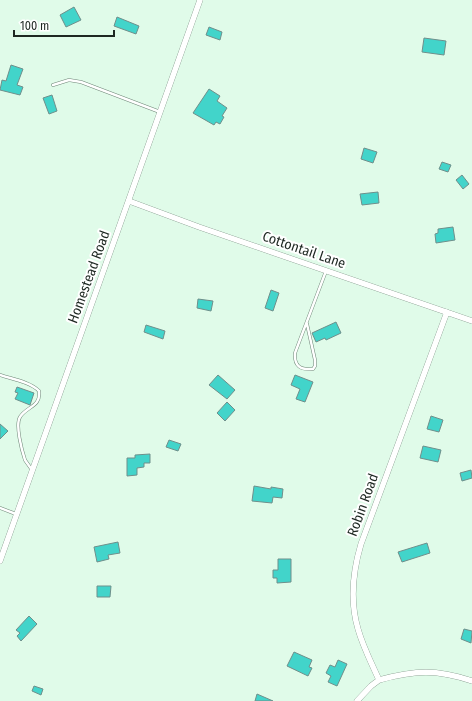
<svg xmlns="http://www.w3.org/2000/svg" width="472" height="701" font-family="'Fira Sans Condensed',sans-serif">
  <style>
    .building { fill: #42d4ca; stroke: #6f8f8b }
    .lines { fill: none; stroke-linecap: round; stroke-linejoin: round }
    .service-casing { stroke: #6e8677; stroke-width: 3.5 }
    .minor-casing { stroke: #6e8677; stroke-width: 6 }
    .service { stroke: #fff; stroke-width: 2.5 }
    .minor { stroke: #fff; stroke-width: 5.5 }
    .labels { text-anchor: middle; dominant-baseline: central; stroke-width: 4; stroke-linejoin: round; paint-order: stroke }
    .street-label { font-size: 14px; fill: #1e2822; stroke: #fff }
  </style>
  <rect width="100%" height="100%" fill="#e0fbe9"/>
  <path class="building" d="M74,7L81,20L66,27L60,15Z
    M117,17L139,26L136,34L114,26Z
    M209,27L222,32L220,40L206,35Z
    M424,38L446,41L444,55L422,52Z
    M11,65L23,69L17,85L23,87L20,95L0,90L2,80L6,81Z
    M209,89L220,96L217,101L227,108L222,116L224,117L220,124L216,122L214,125L193,113Z
    M52,95L57,111L49,114L43,98Z
    M364,148L377,152L373,163L361,159Z
    M442,162L451,165L448,172L439,169Z
    M462,175L469,184L463,189L456,180Z
    M378,192L379,203L362,205L360,194Z
    M453,227L455,240L436,243L435,234L438,233V229Z
    M271,290L279,293L273,311L265,308Z
    M198,299L213,301L211,311L197,308Z
    M336,322L341,333L326,340L325,338L316,342L312,333Z
    M146,325L165,331L163,339L144,332Z
    M218,375L235,390L227,399L209,385Z
    M295,375L313,382L305,402L296,399L300,389L291,385Z
    M17,387L34,393L30,405L15,399L18,393L15,392Z
    M227,402L235,410L225,421L217,413Z
    M431,416L443,420L439,432L427,429Z
    M0,424L8,431L0,439Z
    M169,440L181,444L178,451L166,447Z
    M423,446L441,450L438,462L420,458Z
    M150,454V463H144V467L137,468V475L127,476V458H135V455Z
    M471,470L472,478L462,481L460,473Z
    M254,486L271,489V487L283,489L282,498L273,497L272,503L252,501Z
    M118,542L120,553L108,555L109,559L97,562L94,547Z
    M427,543L430,553L402,562L398,552Z
    M278,559H291V582L277,583V578H273V570H278Z
    M97,586H111L110,597H97Z
    M29,616L37,624L21,641L17,636L20,633L16,630Z
    M464,629L472,631L471,643L461,639Z
    M294,652L312,660L309,667L312,668L308,676L287,666Z
    M338,660L347,664L337,686L328,682L331,676L326,673L330,665L335,667Z
    M34,686L43,689L41,695L32,691Z
    M257,694L273,701H255Z"/>
  <g class="lines">
    <g class="service-casing">
      <path id="service" d="M53,85L69,80L81,82L160,112
        M307,324L315,360V366L313,369C300,370 294,366 295,353L326,271
        M0,375C12,379 30,382 39,391C41,407 27,406 20,417C15,425 22,451 25,460C27,463 30,467 32,470
        M0,508L16,514"/>
    </g>
    <g class="minor-casing">
      <path id="minor" d="M129,201L199,227L472,321
        M0,561L200,0
        M379,680C415,670 437,669 472,681
        M357,701L371,686L379,680C372,664 363,647 358,629C350,602 353,571 361,544L447,312"/>
    </g>
    <use href="#service" class="service"/>
    <use href="#minor" class="minor"/>
  </g>
  <g class="labels">
    <g class="street-label">
      <text transform="translate(304 250) rotate(19)">Cottontail Lane</text>
      <text transform="translate(89 277) rotate(-70)">Homestead Road</text>
      <text transform="translate(363 505) rotate(-70)">Robin Road</text>
    </g>
  </g>
  <path d="M14 30v6h100v-6" fill="none" stroke="#1e2822" stroke-width="2"/>
  <text x="20" y="30" font-size="12" fill="#1e2822" stroke="#ffffff" stroke-width="3" paint-order="stroke">100 m</text>
</svg>
